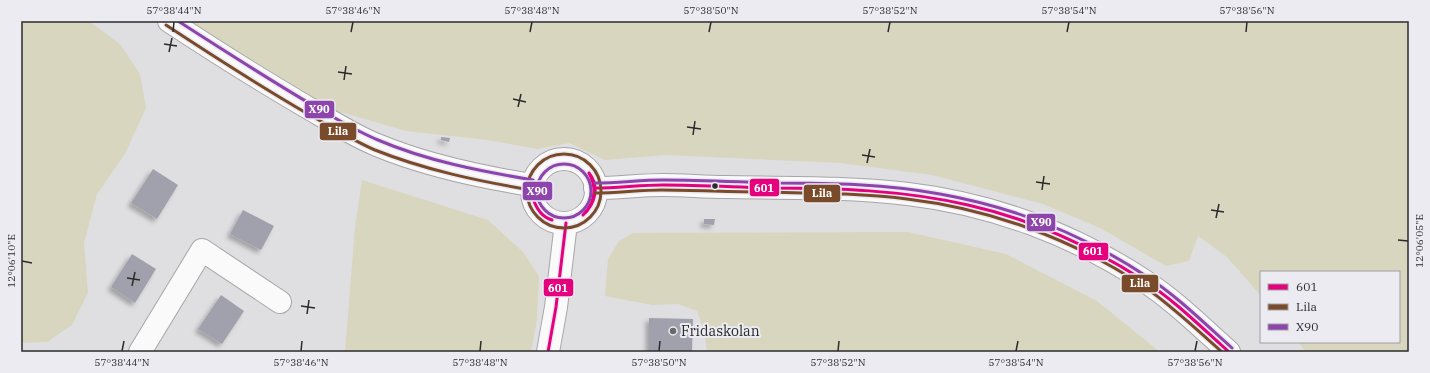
<svg xmlns="http://www.w3.org/2000/svg" width="1430" height="373" font-family="'IBM Plex Serif',serif">
  <style>
    .green { fill: #d8d6be }
    .building { fill: #a1a0ad; filter: url(#shadow) }
    .lines { fill: none; stroke-linecap: round; stroke-linejoin: round }
    .minor-casing { stroke: #a6a6a8; stroke-width: 24 }
    .minor { stroke: #fafafb; stroke-width: 22 }
    .bus-1-casing { stroke: #ebebf1; stroke-width: 6 }
    .bus-2-casing { stroke: #ebebf1; stroke-width: 6 }
    .bus-3-casing { stroke: #ebebf1; stroke-width: 6 }
    .bus-1 { stroke: #e5007d; stroke-width: 3 }
    .bus-2 { stroke: #7a4b2a; stroke-width: 3 }
    .bus-3 { stroke: #8e44ad; stroke-width: 3 }
    .ticks { fill: none; stroke: #2b2b2d; stroke-width: 1.5 }
    .bus-dot { fill: #2b2b2d; stroke: #ebebf1; stroke-width: 1.5 }
    .poi-dot { fill: #6a6a6c; stroke: #ebebf1; stroke-width: 1.5 }
    .labels { text-anchor: middle; dominant-baseline: central; stroke-width: 4; stroke-linejoin: round; paint-order: stroke }
    .poi-label { font-size: 14px; fill: #2b2b2d; stroke: #ebebf1; text-anchor: start }
    .line-badge { stroke: #ebebf1; stroke-width: 1.5 }
    .badge-label { font-size: 11px; text-anchor: middle; font-weight: bold; fill: #fff }
    .neatline { fill: none; stroke: #2b2b2d; stroke-width: 1.5 }
    .ticks-label { font-size: 10px; text-anchor: middle; fill: #2b2b2d }
  </style>
  <defs>
    <filter id="shadow"><feDropShadow dx="-3.5" dy="3.5" stdDeviation="2" flood-color="#0004"/></filter>
  </defs>
  <rect width="100%" height="100%" fill="#dfdfe2"/>
  <path class="green" d="M21,21H89L120,44L140,74L146,108L125,154L97,194L84,243L88,293L72,325L47,342L21,343Z
    M186,21H1409V352H1306L1298,342H1399V272H1261V296L1227,257L1198,236L1189,261L1166,266L1100,228L1043,204L932,175L840,163L666,155L605,160L569,143L537,149L488,140L406,131L334,110L210,38Z
    M362,180L488,220L523,252L539,276L537,320L531,352H345L355,227Z
    M908,232L1006,254L1097,301L1160,352H707L704,330L697,311L678,304L652,305L605,296L608,259L619,241L633,233Z"/>
  <path class="building" d="M441,137L450,138L449,142L441,140Z
    M153,169L178,185L157,219L131,203Z
    M243,210L274,226L261,250L230,234Z
    M704,219H715L714,225L704,224Z
    M132,254L156,269L135,303L111,287Z
    M221,295L244,311L222,344L198,329Z
    M649,318L693,319L692,352H649Z"/>
  <g class="lines">
    <g class="minor-casing">
      <path id="minor" d="M169,21C213,50 259,79 305,106C328,119 352,135 377,145C425,165 481,177 532,185
        M532 191a32 32 0 1 1 64 0a32 32 0 1 1-64 0Z
        M595,188C618,188 641,185 663,185C684,185 704,187 725,187C786,188 848,187 908,194C992,204 1073,234 1143,280C1174,300 1201,327 1229,352
        M140,352L202,250L280,302
        M548,352L556,307L566,223"/>
    </g>
    <use href="#minor" class="minor"/>
    <g class="bus-1-casing">
      <path id="bus-1" d="M595,188C618,188 640,185 663,185C698,185 733,187 769,188C836,188 903,190 968,205C1030,219 1090,246 1143,280C1174,300 1201,327 1229,352
        M533,198C536,208 542,217 552,220
        M583,215C595,203 597,188 589,173
        M583,215C595,204 600,187 589,173
        M548,352L556,307L566,223"/>
    </g>
    <g class="bus-2-casing">
      <path id="bus-2" d="M166,25C213,56 260,86 308,114C330,126 352,140 375,150C425,170 478,181 531,190
        M527 191a37 37 0 1 1 74 0a37 37 0 1 1-74 0Z
        M595,193C617,193 640,190 662,190C696,190 729,192 763,192C811,193 860,193 907,199C991,209 1072,239 1142,285C1171,305 1196,329 1222,352"/>
    </g>
    <g class="bus-3-casing">
      <path id="bus-3" d="M178,21C223,50 268,79 314,106C335,118 356,131 378,140C427,161 480,171 533,180
        M537 191a27 27 0 1 1 54 0a27 27 0 1 1-54 0Z
        M595,183C618,183 641,180 663,180C701,180 739,182 776,183C831,183 886,184 940,194C1013,207 1084,235 1146,276C1177,296 1204,323 1232,348"/>
    </g>
    <use href="#bus-1" class="bus-1"/>
    <use href="#bus-2" class="bus-2"/>
    <use href="#bus-3" class="bus-3"/>
  </g>
  <path class="ticks" d="M173,32L174,22M351,32L353,22M530,32L532,22M709,32L711,22M888,32L890,22M1067,32L1069,22M1246,32L1247,22M164,44L177,46M169,52L172,38M338,72L352,74M344,80L346,66M513,99L526,102M518,107L521,94M687,127L701,129M693,135L695,121M862,155L875,157M867,163L870,149M1036,182L1050,184M1042,190L1044,176M1211,210L1224,212M1216,218L1219,204M1398,240L1408,241M22,261L32,263M127,278L140,280M132,286L135,272M301,306L315,308M307,314L309,300M122,351L124,341M301,351L302,341M480,351L481,341M659,351L660,341M838,351L839,341M1016,351L1018,341M1195,351L1197,341"/>
  <circle class="bus-dot" cx="715" cy="186" r="3.5"/>
  <circle class="poi-dot" cx="673" cy="331" r="4"/>
  <g class="labels">
    <g class="poi-label">
      <text x="681" y="331">Fridaskolan</text>
    </g>
  </g>
  <g class="line-badge">
    <rect x="304" y="100" width="31" height="19" rx="4" fill="#8e44ad"/>
    <rect x="319" y="122" width="38" height="19" rx="4" fill="#7a4b2a"/>
    <rect x="749" y="178" width="31" height="19" rx="4" fill="#e5007d"/>
    <rect x="522" y="181" width="31" height="20" rx="4" fill="#8e44ad"/>
    <rect x="803" y="184" width="38" height="19" rx="4" fill="#7a4b2a"/>
    <rect x="1026" y="213" width="30" height="19" rx="4" fill="#8e44ad"/>
    <rect x="1078" y="242" width="31" height="19" rx="4" fill="#e5007d"/>
    <rect x="1121" y="274" width="38" height="19" rx="4" fill="#7a4b2a"/>
    <rect x="543" y="278" width="31" height="19" rx="4" fill="#e5007d"/>
  </g>
  <g class="badge-label">
    <text x="319" y="113">X90</text>
    <text x="338" y="135">Lila</text>
    <text x="764" y="192">601</text>
    <text x="537" y="195">X90</text>
    <text x="822" y="197">Lila</text>
    <text x="1041" y="226">X90</text>
    <text x="1093" y="255">601</text>
    <text x="1140" y="287">Lila</text>
    <text x="558" y="292">601</text>
  </g>
  <rect width="1430" height="373" fill="none" stroke="#ebebf1" stroke-width="44"/>
  <rect x="1260" y="271" width="140" height="72" fill="#ebebf1" stroke="#9e9ea3"/>
  <rect x="1268" y="284" width="20" height="6" fill="#e5007d" stroke="#9e9ea3"/>
  <text x="1296" y="291" font-size="12" fill="#2b2b2d">601</text>
  <rect x="1268" y="304" width="20" height="6" fill="#7a4b2a" stroke="#9e9ea3"/>
  <text x="1296" y="311" font-size="12" fill="#2b2b2d">Lila</text>
  <rect x="1268" y="324" width="20" height="6" fill="#8e44ad" stroke="#9e9ea3"/>
  <text x="1296" y="331" font-size="12" fill="#2b2b2d">X90</text>
  <rect x="22" y="22" width="1386" height="329" class="neatline"/>
  <g class="ticks-label">
    <text x="174" y="14">57°38'44"N</text>
    <text x="353" y="14">57°38'46"N</text>
    <text x="532" y="14">57°38'48"N</text>
    <text x="711" y="14">57°38'50"N</text>
    <text x="890" y="14">57°38'52"N</text>
    <text x="1069" y="14">57°38'54"N</text>
    <text x="1247" y="14">57°38'56"N</text>
    <text transform="translate(1419 241) rotate(-90)" y="4">12°06'05"E</text>
    <text transform="translate(11 261) rotate(-90)" y="4">12°06'10"E</text>
    <text x="122" y="366">57°38'44"N</text>
    <text x="301" y="366">57°38'46"N</text>
    <text x="480" y="366">57°38'48"N</text>
    <text x="659" y="366">57°38'50"N</text>
    <text x="838" y="366">57°38'52"N</text>
    <text x="1016" y="366">57°38'54"N</text>
    <text x="1195" y="366">57°38'56"N</text>
  </g>
</svg>
